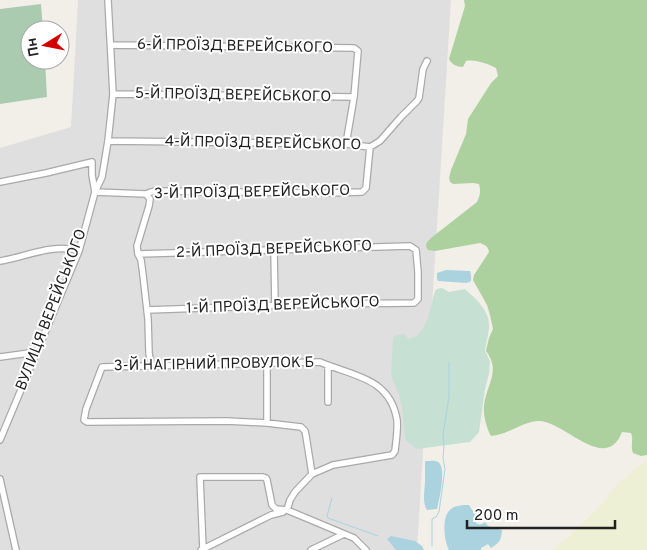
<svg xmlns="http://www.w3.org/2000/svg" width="647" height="550" font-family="Overpass,sans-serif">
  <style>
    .residential { fill: #e0dfdf }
    .farmland { fill: #eef0d5 }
    .forest { fill: #add19e }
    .wetland { fill: #c6e0d4 }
    .cemetery { fill: #aacbaf }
    .water { fill: #aad3df }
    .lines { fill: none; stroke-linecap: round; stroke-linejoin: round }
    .stream { stroke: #aad3df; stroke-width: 1 }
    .minor-casing { stroke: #a9a9a9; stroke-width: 8 }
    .minor { stroke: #fff; stroke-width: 5.5 }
    .labels { text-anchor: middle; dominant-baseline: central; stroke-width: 4; stroke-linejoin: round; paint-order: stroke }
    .street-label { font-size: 15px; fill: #222; stroke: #fff }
  </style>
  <rect width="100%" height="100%" fill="#f2efe9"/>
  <path class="residential" d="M78,0H451L417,550H0V148L71,127Z"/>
  <path class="farmland" d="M647,460V550H552L567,538L604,502L612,490L628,475Z"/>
  <path class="forest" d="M464,0H647V455L641,456L633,453C630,445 634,441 631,433L622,432C606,474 564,421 539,421C523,421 508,435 491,436C486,427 483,414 484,405C487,383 501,371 486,351L489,338L493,329L490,315L487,305L473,280L474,275L489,252C488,246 485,245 480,243L435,251L428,250C424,245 427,242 431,238L477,202C480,196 481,191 479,184L473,183L453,184L450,182L449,178L451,170L466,134L468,119L491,83L498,76L496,68C488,64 475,59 466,61L463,67C457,67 451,64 449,59L465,6Z"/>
  <path class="wetland" d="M442,288L449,292L465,289C476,299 491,312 489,328C488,336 486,343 485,351L490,361L489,374L485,389L479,432L470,442L417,449L407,441L405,438L402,407L399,395L391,376L393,338C396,335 399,334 404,334L409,339C428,335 430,307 435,291L437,289Z"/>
  <path class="cemetery" d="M41,4L43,30H30V60H45L47,97L0,104V9Z"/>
  <path class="water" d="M446,270L470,271L471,275V281L467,283L438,281L437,279V273Z
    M426,461C430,461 435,460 438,462C447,467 439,500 437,509L427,510C421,501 426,486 425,475C425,470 425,467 425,462Z
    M463,505H469L476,516L475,518L476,523C479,525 482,525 485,522L488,526L502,530C501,541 500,542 491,548L488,544L481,548V550H449C444,541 441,516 451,509C454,506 459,506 463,505Z
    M391,536L415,541L422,546L424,550H396L387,539Z"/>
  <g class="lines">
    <path class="stream" d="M332,498L327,516L328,518L378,536
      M432,546V519L436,517L439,512L445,469L443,458L444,445L443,435L449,396V362"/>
    <g class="minor-casing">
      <path id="minor" d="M111,45L354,48L358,51L354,97L346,144
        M113,94L354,97
        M108,141L346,144L370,147L380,141L401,117L417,101L419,98L423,69L427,61
        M0,182L46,173L92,162V175L95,192L146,194L151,192L157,191L329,193L362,192L366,188L370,147
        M146,194L150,199L149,206L137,246L138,254L141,260L143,275L148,319L149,353L151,365
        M274,250L275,306
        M138,254L410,246L416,250L418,272V299L414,303L316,304L147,310
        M0,261C25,257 54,243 79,251
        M0,357L37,352
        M328,402V366
        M267,423V363
        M0,440L79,251L95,192L102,177L108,141L113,94L108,0
        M312,474L306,436L305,431L301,427L267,423L227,421L87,422L84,420L86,409L102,367L320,362C352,376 390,377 397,420C398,430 396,441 395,451L392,455L333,465L312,474L295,492L290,500L287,510L354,538L366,550
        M0,479L16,550
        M203,549L200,477H263L266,478L267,480L272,505L276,509L287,510
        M201,550L271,515L283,512
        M311,550L344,534"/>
    </g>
    <use href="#minor" class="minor"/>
  </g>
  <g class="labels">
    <g class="street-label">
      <text transform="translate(235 47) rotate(1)">6-Й ПРОЇЗД ВЕРЕЙСЬКОГО</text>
      <text transform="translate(233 96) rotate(1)">5-Й ПРОЇЗД ВЕРЕЙСЬКОГО</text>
      <text transform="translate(263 144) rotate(1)">4-Й ПРОЇЗД ВЕРЕЙСЬКОГО</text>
      <text transform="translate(252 193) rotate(-1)">3-Й ПРОЇЗД ВЕРЕЙСЬКОГО</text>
      <text transform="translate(274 250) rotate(-2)">2-Й ПРОЇЗД ВЕРЕЙСЬКОГО</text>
      <text transform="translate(283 306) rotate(-2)">1-Й ПРОЇЗД ВЕРЕЙСЬКОГО</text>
      <text transform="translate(52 310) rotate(-69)">ВУЛИЦЯ ВЕРЕЙСЬКОГО</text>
      <text transform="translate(214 365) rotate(-1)">3-Й НАГІРНИЙ ПРОВУЛОК Б</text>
    </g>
  </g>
  <g transform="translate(45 45) rotate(260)"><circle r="24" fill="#ffffff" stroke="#a7a7a7"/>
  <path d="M0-4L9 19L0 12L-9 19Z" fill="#d40000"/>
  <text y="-8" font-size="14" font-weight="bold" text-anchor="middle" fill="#222222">Пн</text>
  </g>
  <path d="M467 520v8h148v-8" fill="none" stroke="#222222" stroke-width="2.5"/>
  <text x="474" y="520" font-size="15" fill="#222222" stroke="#ffffff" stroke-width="4" paint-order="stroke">200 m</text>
</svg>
